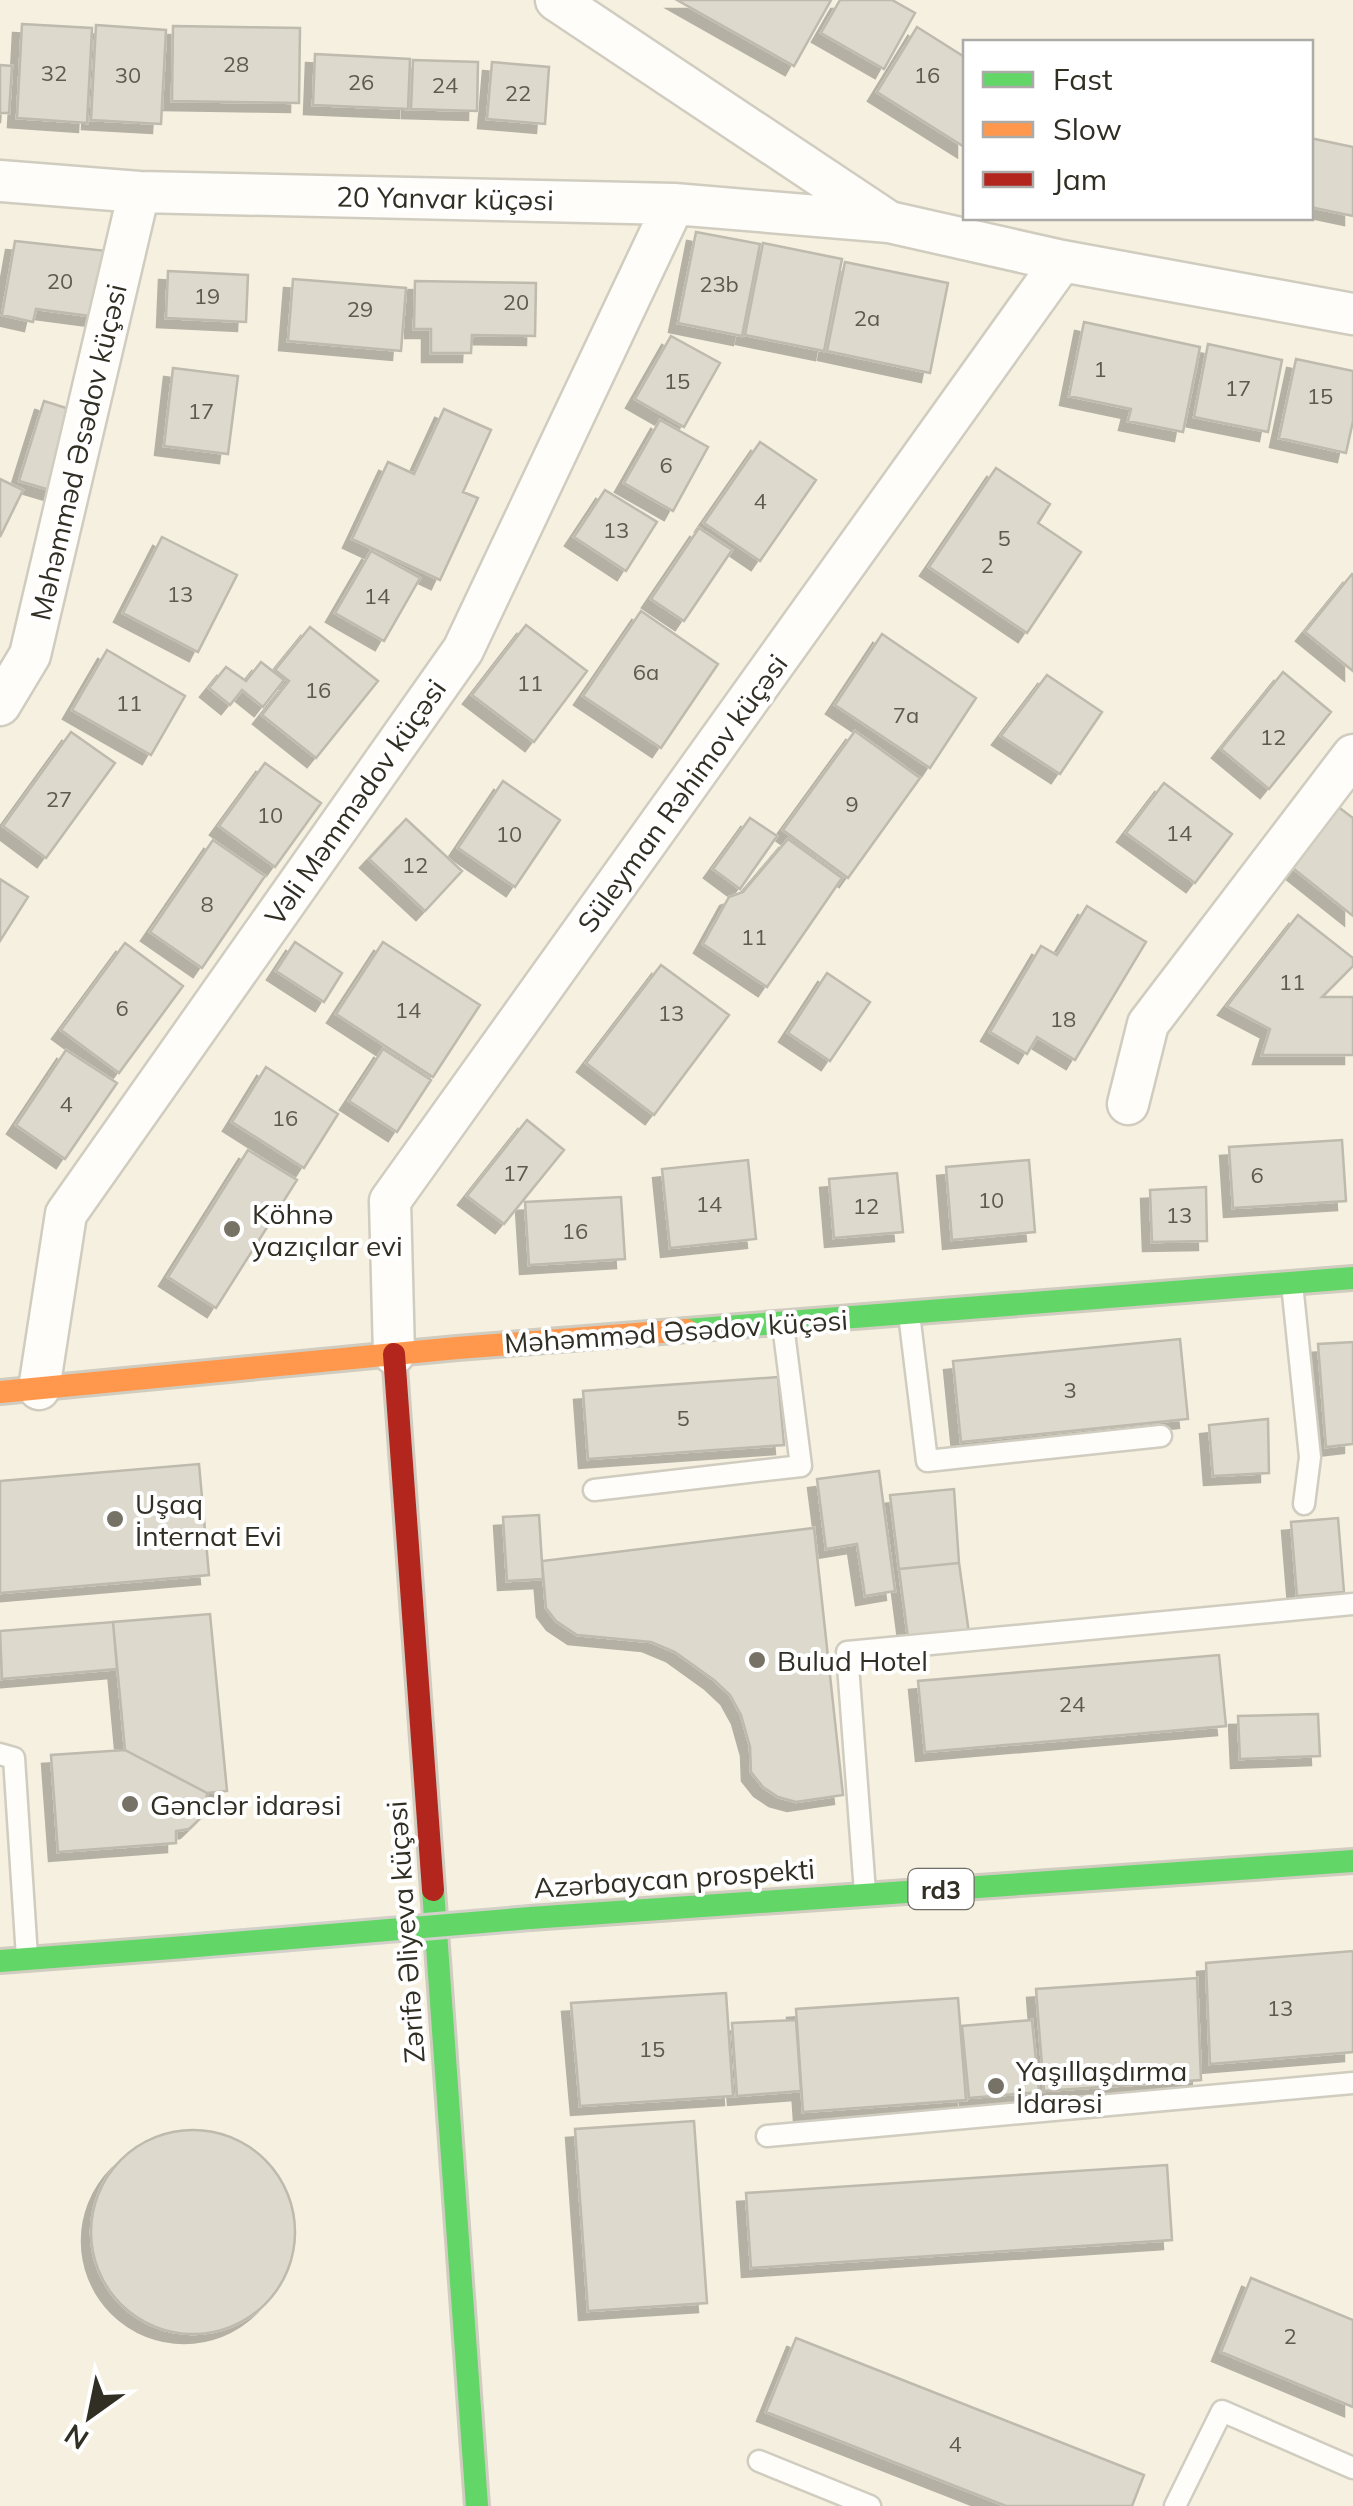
<svg xmlns="http://www.w3.org/2000/svg" width="1353" height="2506" font-family="Mulish,sans-serif">
  <style>
    .building { fill: #dddacd; stroke: #bebaad; stroke-width: 2.5; filter: url(#shadow) }
    .lines { fill: none; stroke-linecap: round; stroke-linejoin: round }
    .lane-casing { stroke: #d0ccbf; stroke-width: 25 }
    .street-casing { stroke: #d0ccbf; stroke-width: 45 }
    .fast-casing { stroke: #d0ccbf; stroke-width: 28 }
    .slow-casing { stroke: #d0ccbf; stroke-width: 28 }
    .jam-casing { stroke: #d0ccbf; stroke-width: 28 }
    .lane { stroke: #fefdfa; stroke-width: 20 }
    .street { stroke: #fefdfa; stroke-width: 40 }
    .fast { stroke: #63d668; stroke-width: 22 }
    .slow { stroke: #ff974d; stroke-width: 22 }
    .jam { stroke: #b3261e; stroke-width: 22 }
    .fast-bridge-casing { stroke: #d2d0c8; stroke-width: 28; stroke-linecap: butt }
    .fast-bridge { stroke: #63d668; stroke-width: 22 }
    .poi-dot { fill: #767265; stroke: #fff; stroke-width: 4 }
    .labels { text-anchor: middle; dominant-baseline: central; stroke-width: 8; stroke-linejoin: round; paint-order: stroke }
    .number-label { font-size: 22px; fill: #5d5a4e }
    .shield { fill: #fff; stroke: #6f6d65; stroke-width: 2.5 }
    .shield-label { font-size: 25px; font-weight: bold; fill: #312e23 }
    .street-label { font-size: 28px; fill: #312e23; stroke: #fff }
    .poi-label { font-size: 28px; fill: #312e23; stroke: #fff; text-anchor: start }
  </style>
  <defs>
    <filter id="shadow"><feDropShadow dx="-9" dy="9" stdDeviation="0" flood-color="#0004"/></filter>
  </defs>
  <rect width="100%" height="100%" fill="#f5f0df"/>
  <path class="building" d="M677,0H831L794,66Z
    M840,0H892L915,13L884,69L821,33Z
    M22,24L92,28L87,123L17,118Z
    M96,25L166,30L161,124L91,120Z
    M173,26L300,28L299,103L172,101Z
    M917,27L966,58V148L877,92Z
    M315,54L410,59L408,109L313,105Z
    M413,60L478,62L477,111L411,109Z
    M492,62L549,67L545,124L487,119Z
    M0,65L12,66L9,113H0Z
    M1310,138L1353,147V216L1310,207Z
    M696,232L760,244L742,336L678,323Z
    M15,241L116,252L105,318L36,309L33,322L2,315Z
    M763,243L842,259L824,351L745,335Z
    M845,262L948,283L930,373L827,351Z
    M168,271L248,275L246,322L166,318Z
    M293,279L406,288L401,351L288,341Z
    M415,281L536,283L535,336L472,335L471,353H431V329H414Z
    M1084,322L1200,347L1183,432L1128,421L1131,409L1069,396Z
    M671,336L720,363L684,427L635,399Z
    M1208,344L1282,360L1268,432L1194,417Z
    M1296,359L1353,371V421L1346,453L1279,438Z
    M173,368L238,376L228,454L164,446Z
    M44,401L85,414L60,493L19,481Z
    M444,409L491,430L463,492L478,498L440,580L352,539L388,462L414,474Z
    M660,420L708,447L673,511L624,483Z
    M760,442L816,480L760,561L704,523Z
    M996,468L1050,504L1038,523L1081,552L1027,633L929,567Z
    M0,479L23,490L0,537Z
    M605,490L657,522L626,571L574,537Z
    M699,528L732,550L684,621L651,599Z
    M162,537L237,575L198,652L123,613Z
    M371,551L420,578L384,641L335,613Z
    M1352,574L1353,575V671L1305,632Z
    M641,611L718,664L661,748L583,696Z
    M526,625L587,671L534,742L472,695Z
    M310,627L378,681L316,758L262,715L289,681L275,670Z
    M882,634L976,698L930,768L835,705Z
    M107,650L185,696L151,755L72,710Z
    M261,662L284,680L263,707L242,690L230,705L209,688L226,667L246,681Z
    M1283,672L1331,712L1269,789L1221,749Z
    M1047,675L1102,712L1060,774L1001,736Z
    M855,731L920,778L848,878L783,830Z
    M71,732L115,763L46,858L3,826Z
    M265,763L321,803L275,867L219,826Z
    M503,781L560,820L515,887L458,848Z
    M1164,783L1232,834L1195,883L1126,833Z
    M1337,806L1353,818V916L1289,865Z
    M750,818L777,836L740,889L713,869Z
    M406,819L462,871L425,911L369,859Z
    M788,839L842,878L767,987L703,944L729,897L743,892Z
    M213,840L265,876L202,968L150,932Z
    M0,879L28,897L0,941Z
    M1087,906L1146,942L1075,1060L1037,1037L1027,1054L990,1032L1041,946L1057,955Z
    M1298,915L1353,958V966L1322,997H1353V1055H1262L1270,1029L1227,1006Z
    M295,942L342,973L324,1002L276,971Z
    M383,942L480,1005L433,1077L336,1014Z
    M125,943L183,986L119,1073L61,1030Z
    M661,965L729,1015L654,1115L586,1063Z
    M827,973L870,1002L830,1061L788,1033Z
    M383,1049L431,1080L397,1132L349,1101Z
    M66,1050L117,1083L65,1159L16,1125Z
    M266,1067L338,1114L304,1168L232,1122Z
    M527,1120L564,1150L504,1224L467,1196Z
    M1342,1140L1346,1201L1233,1208L1229,1147Z
    M248,1150L297,1180L216,1308L168,1277Z
    M748,1160L756,1239L670,1248L662,1169Z
    M1029,1160L1035,1232L952,1240L946,1167Z
    M897,1173L903,1232L834,1238L829,1179Z
    M1206,1187L1207,1241L1152,1242L1150,1190Z
    M621,1197L625,1259L529,1265L525,1202Z
    M1180,1339L1188,1419L961,1442L953,1361Z
    M1353,1342V1444L1326,1447L1318,1344Z
    M778,1377L784,1445L588,1459L583,1391Z
    M1268,1419L1269,1473L1213,1476L1209,1425Z
    M199,1464L209,1575L0,1593V1481Z
    M879,1471L895,1591L865,1596L857,1544L826,1549L817,1479Z
    M954,1489L959,1563L899,1569L890,1495Z
    M539,1515L543,1579L507,1581L503,1517Z
    M1338,1518L1344,1592L1297,1596L1291,1522Z
    M814,1528L843,1795L796,1802L778,1797L763,1787L751,1772L750,1747L741,1715L730,1695L714,1680L675,1652L651,1642L577,1635L556,1621L546,1608L542,1561Z
    M959,1563L969,1633L908,1638L899,1569Z
    M210,1614L227,1791L207,1793L125,1750L113,1622Z
    M113,1622L117,1669L2,1679L0,1631Z
    M1219,1655L1226,1726L925,1752L918,1681Z
    M1318,1714L1320,1756L1240,1759L1238,1716Z
    M125,1750L207,1793L205,1814L189,1829L176,1831V1843L58,1852L51,1755Z
    M1353,1951V2052L1210,2064L1206,1963Z
    M1197,1978L1201,2080L1044,2091L1036,1989Z
    M726,1993L733,2096L580,2106L571,2003Z
    M958,1998L966,2100L803,2112L796,2009Z
    M796,2020L801,2091L737,2096L732,2023Z
    M1032,2020L1039,2092L969,2098L962,2026Z
    M694,2121L707,2303L588,2311L575,2129Z
    M91 2232a102 102 0 1 1 204 0a102 102 0 1 1-204 0Z
    M1167,2165L1172,2240L751,2268L746,2193Z
    M1251,2278L1353,2320V2407L1221,2352Z
    M796,2338L1144,2475L1132,2506H1006L766,2412Z"/>
  <g class="lines">
    <g class="lane-casing">
      <path id="lane" d="M1292,1284L1310,1457L1304,1504
        M909,1314L927,1461L1161,1436
        M594,1490L801,1466L783,1325
        M0,1754L14,1758L27,1957
        M865,1892L847,1652L1353,1604
        M767,2136L1353,2083
        M759,2461L870,2506
        M1175,2506L1222,2411L1353,2468"/>
    </g>
    <g class="street-casing">
      <path id="street" d="M556,0L886,220
        M0,181L139,192L674,204L889,222L1062,261L1353,314
        M0,705L30,655L139,192
        M1128,1104L1148,1024L1353,755
        M394,1354L390,1201L1062,261
        M39,1389L66,1214L463,650L674,204"/>
    </g>
    <g class="fast-casing">
      <path id="fast" d="M687,1330L1353,1278
        M433,1890L477,2506
        M530,1918L1353,1861
        M0,1961L185,1947"/>
    </g>
    <g class="slow-casing">
      <path id="slow" d="M0,1392L457,1348L687,1330"/>
    </g>
    <g class="jam-casing">
      <path id="jam" d="M394,1354L433,1890"/>
    </g>
    <use href="#lane" class="lane"/>
    <use href="#street" class="street"/>
    <use href="#fast" class="fast"/>
    <use href="#slow" class="slow"/>
    <use href="#jam" class="jam"/>
    <g class="fast-bridge-casing">
      <path id="fast-bridge" d="M185,1947L530,1918"/>
    </g>
    <use href="#fast-bridge" class="fast-bridge"/>
  </g>
  <g class="poi-dot">
    <circle cx="232" cy="1229" r="10"/>
    <circle cx="115" cy="1519" r="10"/>
    <circle cx="757" cy="1660" r="10"/>
    <circle cx="130" cy="1804" r="10"/>
    <circle cx="996" cy="2086" r="10"/>
  </g>
  <g class="labels">
    <g class="number-label">
      <text x="236" y="64">28</text>
      <text x="54" y="73">32</text>
      <text x="128" y="75">30</text>
      <text x="927" y="75">16</text>
      <text x="361" y="82">26</text>
      <text x="445" y="85">24</text>
      <text x="518" y="93">22</text>
      <text x="60" y="281">20</text>
      <text x="719" y="284">23b</text>
      <text x="207" y="296">19</text>
      <text x="516" y="302">20</text>
      <text x="360" y="309">29</text>
      <text x="867" y="318">2a</text>
      <text x="1100" y="369">1</text>
      <text x="677" y="381">15</text>
      <text x="1238" y="388">17</text>
      <text x="1320" y="396">15</text>
      <text x="201" y="411">17</text>
      <text x="666" y="465">6</text>
      <text x="760" y="501">4</text>
      <text x="616" y="530">13</text>
      <text x="1004" y="538">5</text>
      <text x="987" y="565">2</text>
      <text x="180" y="594">13</text>
      <text x="377" y="596">14</text>
      <text x="646" y="672">6a</text>
      <text x="530" y="683">11</text>
      <text x="318" y="690">16</text>
      <text x="129" y="703">11</text>
      <text x="906" y="715">7a</text>
      <text x="1273" y="737">12</text>
      <text x="59" y="799">27</text>
      <text x="852" y="804">9</text>
      <text x="270" y="815">10</text>
      <text x="1179" y="833">14</text>
      <text x="509" y="834">10</text>
      <text x="415" y="865">12</text>
      <text x="207" y="904">8</text>
      <text x="754" y="937">11</text>
      <text x="1292" y="982">11</text>
      <text x="122" y="1008">6</text>
      <text x="408" y="1010">14</text>
      <text x="671" y="1013">13</text>
      <text x="1063" y="1019">18</text>
      <text x="66" y="1104">4</text>
      <text x="285" y="1118">16</text>
      <text x="516" y="1173">17</text>
      <text x="1257" y="1175">6</text>
      <text x="991" y="1200">10</text>
      <text x="709" y="1204">14</text>
      <text x="866" y="1206">12</text>
      <text x="1179" y="1215">13</text>
      <text x="575" y="1231">16</text>
      <text x="1070" y="1390">3</text>
      <text x="683" y="1418">5</text>
      <text x="1072" y="1704">24</text>
      <text x="1280" y="2008">13</text>
      <text x="652" y="2049">15</text>
      <text x="1290" y="2336">2</text>
      <text x="955" y="2444">4</text>
    </g>
    <rect class="shield" x="908.5" y="1869" width="65" height="40" rx="8"/>
    <g class="shield-label">
      <text x="941" y="1889">rd3</text>
    </g>
    <g class="street-label">
      <text transform="translate(445 198) rotate(1)">20 Yanvar küçəsi</text>
      <text transform="translate(78 452) rotate(-77)">Məhəmməd Əsədov küçəsi</text>
      <text transform="translate(682 793) rotate(-54)">Süleyman Rəhimov küçəsi</text>
      <text transform="translate(355 802) rotate(-55)">Vəli Məmmədov küçəsi</text>
      <text transform="translate(676 1331) rotate(-4)">Məhəmməd Əsədov küçəsi</text>
      <text transform="translate(674 1878) rotate(-4)">Azərbaycan prospekti</text>
      <text transform="translate(405 1932) rotate(-94)">Zərifə Əliyeva küçəsi</text>
    </g>
    <g class="poi-label">
      <text x="252" y="1213">Köhnə<tspan x="252" dy="32">yazıçılar evi</tspan></text>
      <text x="135" y="1503">Uşaq<tspan x="135" dy="32">İnternat Evi</tspan></text>
      <text x="777" y="1660">Bulud Hotel</text>
      <text x="150" y="1804">Gənclər idarəsi</text>
      <text x="1016" y="2070">Yaşıllaşdırma<tspan x="1016" dy="32">İdarəsi</tspan></text>
    </g>
  </g>
  <rect x="963" y="40" width="350" height="180" fill="#ffffff" stroke="#adaba7" stroke-width="2.5"/>
  <rect x="983" y="72" width="50" height="15" fill="#63d668" stroke="#adaba7" stroke-width="2.5"/>
  <text x="1053" y="90" font-size="30" fill="#312e23">Fast</text>
  <rect x="983" y="122" width="50" height="15" fill="#ff974d" stroke="#adaba7" stroke-width="2.5"/>
  <text x="1053" y="140" font-size="30" fill="#312e23">Slow</text>
  <rect x="983" y="172" width="50" height="15" fill="#b3261e" stroke="#adaba7" stroke-width="2.5"/>
  <text x="1053" y="190" font-size="30" fill="#312e23">Jam</text>
  <g transform="translate(90 2416) rotate(213)" stroke="#ffffff" stroke-width="8" paint-order="stroke">
  <path d="M0-8L18 38L0 25L-18 38Z" fill="#312e23"/>
  <text y="-15" font-size="28" font-weight="bold" text-anchor="middle" fill="#312e23">N</text>
  </g>
</svg>
